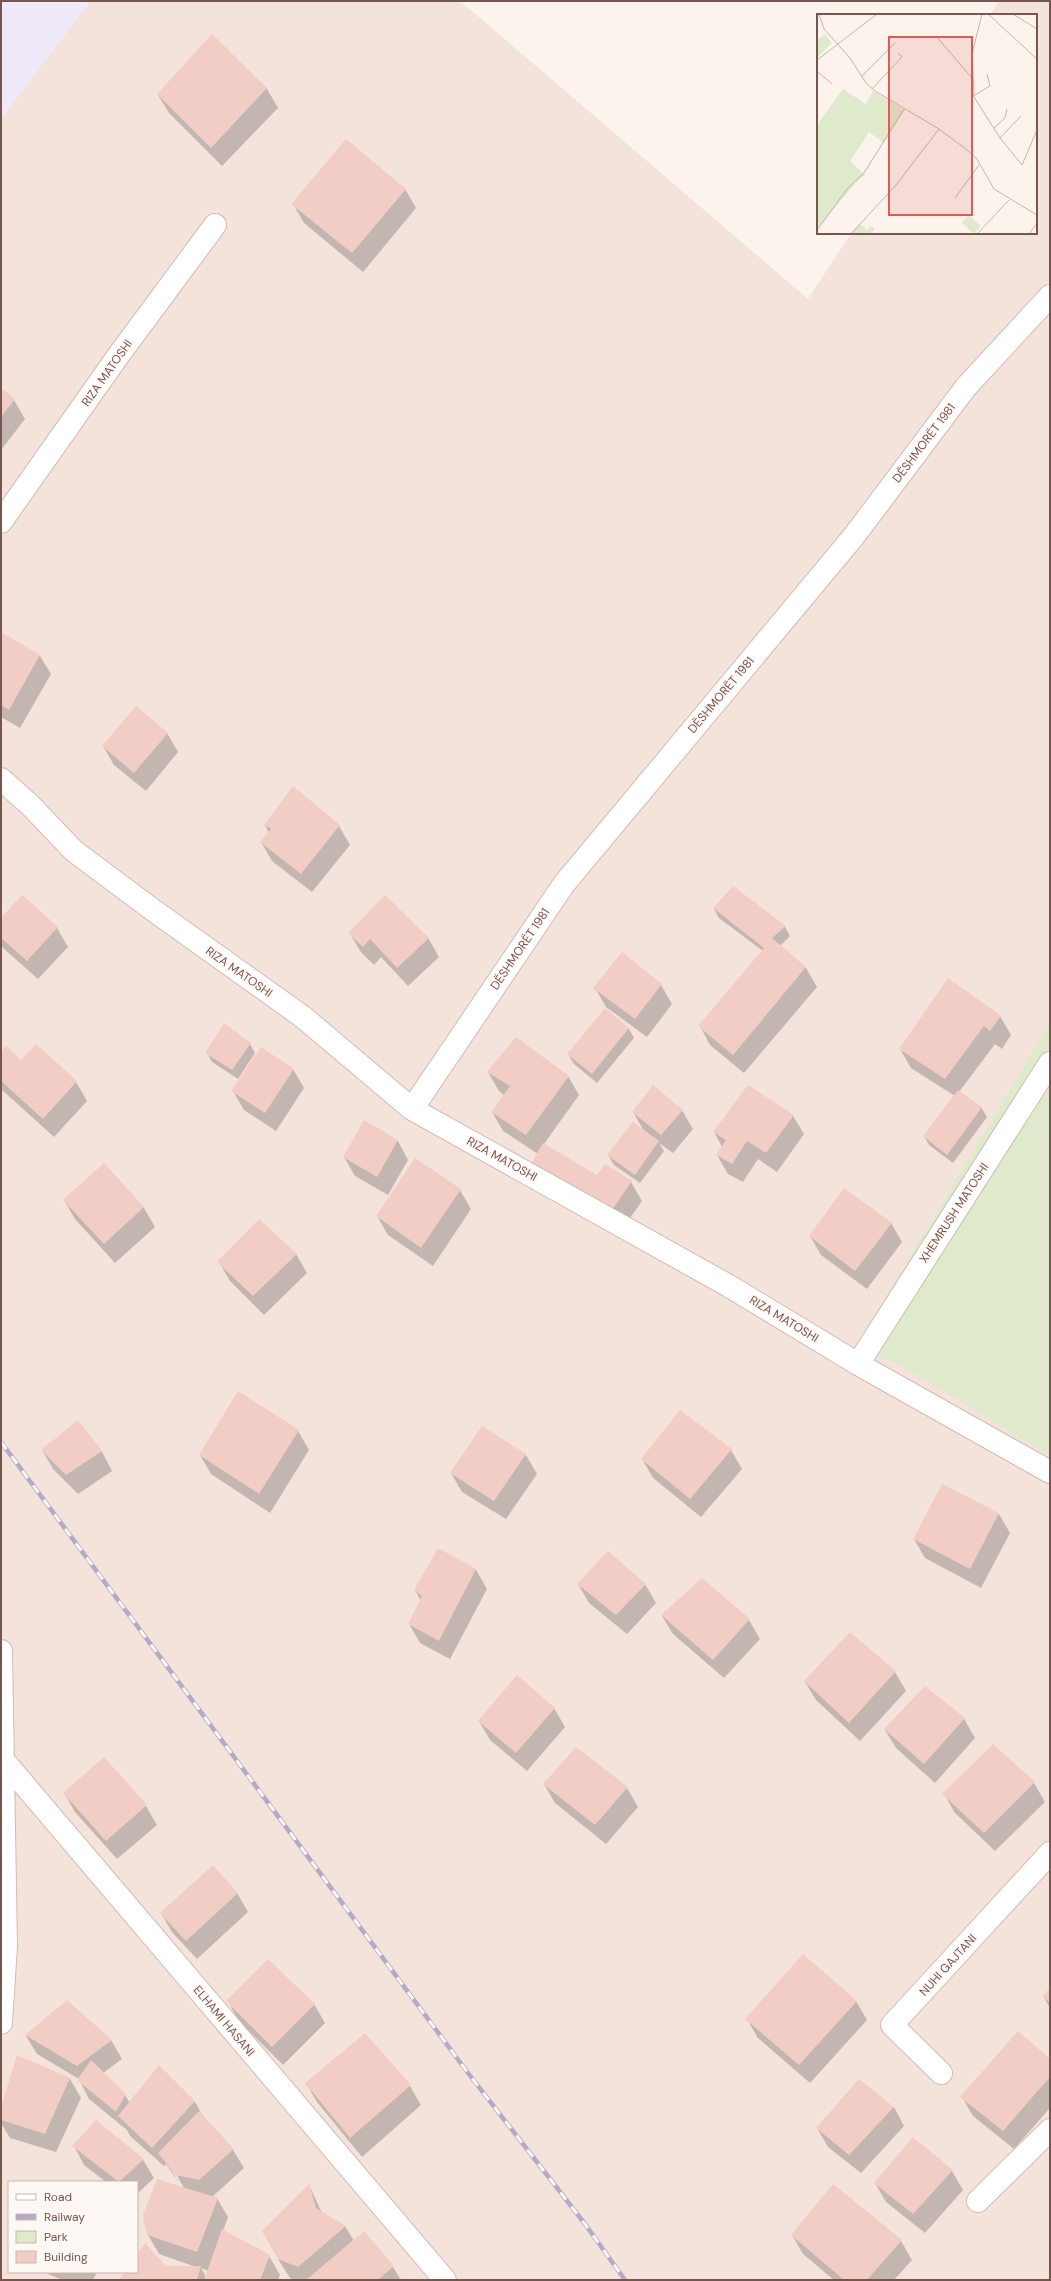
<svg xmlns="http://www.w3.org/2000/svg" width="1051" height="2281" font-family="'DM Sans',sans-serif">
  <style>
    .residential { fill: #f4e3db; fill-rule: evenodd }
    .education { fill: #f0e9f9 }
    .green { fill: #deeacb }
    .shadow { fill: #0003; fill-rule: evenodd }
    .building { fill: #f1cdc5 }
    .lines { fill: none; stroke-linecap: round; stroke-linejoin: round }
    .minor-casing { stroke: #d2bbb4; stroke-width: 24 }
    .minor { stroke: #fff; stroke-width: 22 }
    .rail-casing { stroke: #b3aac7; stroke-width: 4.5 }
    .rail { stroke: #fef8f4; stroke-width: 3; stroke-dasharray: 9; stroke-linecap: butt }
    .labels { text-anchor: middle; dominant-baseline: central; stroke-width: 3; stroke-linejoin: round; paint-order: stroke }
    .street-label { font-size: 12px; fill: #78554f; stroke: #fef8f4 }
    .inset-road { fill: none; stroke: #c7b4ae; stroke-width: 1 }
    .view { fill: #e05a58; fill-opacity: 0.15; stroke: #e05a58; stroke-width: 2 }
    .inset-edge { fill: none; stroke: #78554f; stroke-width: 2 }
  </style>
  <rect width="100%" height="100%" fill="#fcf3ed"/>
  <path class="residential" d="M1,1H460L808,299L851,233H1036V15H990L999,1H1050V2280H1ZM9,2182H137V2272H9Z"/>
  <path class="education" d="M1,1H91L1,119Z"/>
  <path class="green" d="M1050,1023V1456L899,1364L854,1350Z"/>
  <path class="shadow" d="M212,35L267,89L278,108L222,166L169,113L158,95Z
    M405,189L416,208L363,272L304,223L293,204Z
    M1,389L14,400L25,419L1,450Z
    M1,634L40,656L51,674L20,728L1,717Z
    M167,733L178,752L146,791L114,765L103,746Z
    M265,825L339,826L350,845L312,892L272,861L261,842L269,833Z
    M714,909L785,927L790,936L780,946L806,968L817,987L744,1073L710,1045L700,1026L763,951L719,918Z
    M1,919L57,928L68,947L38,979L3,948L1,944Z
    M350,934L428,938L439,957L408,986L381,957L374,965L361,952Z
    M661,985L672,1004L647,1037L606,1007L595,988Z
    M606,1010L629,1029L634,1038L597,1083L574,1064L568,1054Z
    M1000,1016L1011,1035L1002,1049L995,1044L959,1092L981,1107L987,1117L953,1163L929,1145L924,1136L955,1096L911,1068L900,1049Z
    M516,1038L568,1076L579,1095L544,1144L597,1177L606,1165L631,1182L642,1201L621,1231L538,1154L503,1131L492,1112L504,1095L499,1091L488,1072Z
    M250,1044L255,1053L238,1079L212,1062L207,1053Z
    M1,1053L76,1082L87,1101L54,1137L1,1089Z
    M293,1069L304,1088L276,1131L244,1110L233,1091Z
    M682,1110L693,1129L673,1153L659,1143L664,1151L640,1183L614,1165L608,1155L644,1131L633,1112Z
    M793,1116L804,1134L777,1172L758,1159L743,1182L728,1174L717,1155L722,1147L714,1132Z
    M364,1122L398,1141L408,1160L388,1195L355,1176L344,1157Z
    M104,1164L144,1208L155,1227L115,1263L75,1219L64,1200Z
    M460,1190L471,1209L433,1266L388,1235L377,1216Z
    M891,1223L902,1242L867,1289L821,1255L810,1236Z
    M296,1254L307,1273L264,1315L230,1281L219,1262Z
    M78,1421L102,1452L112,1471L78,1494L53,1469L42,1450Z
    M298,1431L309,1450L270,1513L211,1474L200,1455Z
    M731,1450L742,1469L701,1517L653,1478L642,1459Z
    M526,1455L537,1474L506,1519L462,1492L451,1473Z
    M999,1514L1010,1533L981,1588L925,1558L914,1539Z
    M438,1549L476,1570L487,1589L450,1659L420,1643L409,1624L421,1601L415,1590Z
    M578,1584H645L656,1603L627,1634L589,1603Z
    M662,1616L749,1620L760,1639L724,1678L673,1634Z
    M895,1672L906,1691L860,1741L816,1700L805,1682Z
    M554,1708L565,1727L527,1771L490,1740L479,1721Z
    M964,1719L975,1738L935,1783L896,1748L885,1730Z
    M993,1745L1034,1783L1045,1802L995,1851L955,1813L944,1794Z
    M576,1748L627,1788L638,1807L606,1844L555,1803L544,1784Z
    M104,1758L146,1806L157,1825L117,1859L75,1812L64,1793Z
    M237,1893L248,1912L197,1959L172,1932L161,1913Z
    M1050,1989V2008L1043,1996Z
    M228,2001L314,2004L325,2023L283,2065L238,2020Z
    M856,2001L867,2020L810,2083L758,2038L747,2019Z
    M26,2036L111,2040L122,2059L103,2073L125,2095L130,2103L195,2102L204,2118L233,2150L244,2168L212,2197L217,2198L228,2217L223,2231L269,2256L280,2275L278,2280H120L126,2272H137V2256L165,2267H196L159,2254L148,2235L184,2188L174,2170L172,2171L179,2183L166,2164L164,2166L130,2136L127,2130L89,2099L79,2079L37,2054ZM201,2268L208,2271L206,2277Z
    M17,2056L70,2079L81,2098L56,2152L10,2138L1,2123V2111Z
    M1050,2060V2108L1014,2149L973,2116L962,2097Z
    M306,2083L410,2086L421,2105L362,2157L317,2102Z
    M894,2107L904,2126L861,2173L828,2147L817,2128Z
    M74,2146L143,2160L154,2178L137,2194V2182H106L84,2165Z
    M952,2171L963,2190L925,2233L886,2202L875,2183Z
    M309,2185L322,2213L345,2226L354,2241L363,2233L393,2267L401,2280H294L290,2278L278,2259Z
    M792,2235L901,2241L912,2260L894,2280H834L803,2254Z
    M43,2272H97L93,2280H63Z"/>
  <path class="building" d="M212,34L267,88L211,148L157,94Z
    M346,139L406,189L352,253L291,204Z
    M1,388L15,399L1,417Z
    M1,632L40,655L9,710L1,705Z
    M136,706L168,733L134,773L102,746Z
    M293,786L340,825L301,874L260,842L271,829L264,825Z
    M733,886L786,926L772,938L806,967L733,1055L698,1026L764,948L713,908Z
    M22,895L58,927L27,961L1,938V918Z
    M385,895L429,938L397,968L370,939L363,947L348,933Z
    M622,952L662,984L635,1019L593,988Z
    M948,978L1001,1016L990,1031L984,1026L945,1079L899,1049Z
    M605,1008L629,1028L592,1074L567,1054Z
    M224,1023L251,1043L232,1070L205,1053Z
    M516,1037L569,1076L526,1135L491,1112L510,1086L487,1072Z
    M36,1044L77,1081L43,1119L1,1081V1052L6,1046L21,1060Z
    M261,1047L294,1069L265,1113L231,1091Z
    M653,1085L683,1110L661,1135L632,1112Z
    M748,1085L794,1115L766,1153L747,1141L732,1164L716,1155L726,1140L713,1132Z
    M958,1090L982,1107L947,1155L923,1136Z
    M364,1120L398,1140L377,1177L343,1157Z
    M633,1122L659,1141L635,1175L607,1155Z
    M543,1143L597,1175L605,1164L632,1181L610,1213L531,1164Z
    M415,1158L461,1189L421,1248L376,1216Z
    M104,1163L144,1207L104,1244L63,1200Z
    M844,1188L892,1223L855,1271L809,1236Z
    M259,1219L297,1254L253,1296L217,1262Z
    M238,1391L299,1430L259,1494L199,1455Z
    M680,1410L732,1449L690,1499L641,1459Z
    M78,1420L102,1451L66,1475L41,1450Z
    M482,1426L526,1454L494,1501L450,1473Z
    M942,1484L999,1513L970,1569L913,1539Z
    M438,1548L476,1569L439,1641L408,1624L422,1596L414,1590Z
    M608,1551L646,1584L616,1615L577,1584Z
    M702,1578L750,1619L713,1660L661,1615Z
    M850,1632L896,1671L849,1723L804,1681Z
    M517,1675L555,1708L516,1753L478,1721Z
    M925,1686L965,1718L924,1764L884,1729Z
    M993,1744L1035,1782L984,1833L942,1794Z
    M576,1747L628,1787L595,1825L543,1784Z
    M104,1757L147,1805L106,1841L63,1793Z
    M213,1865L238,1893L186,1941L160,1913Z
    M803,1954L857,2001L799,2065L745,2019Z
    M268,1959L315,2004L272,2047L226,2001Z
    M1050,1988V2003L1042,1996Z
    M67,2000L112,2040L77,2066L25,2035Z
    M1018,2031L1050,2059V2077L1003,2131L960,2097Z
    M365,2033L411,2085L350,2138L305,2083Z
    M17,2055L70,2078L45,2134L1,2120V2107Z
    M91,2060L126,2094L116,2112L77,2080Z
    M159,2065L195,2101L152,2148L118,2116Z
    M859,2079L894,2107L849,2155L816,2128Z
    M199,2111L234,2149L199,2180L175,2175L158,2153Z
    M96,2120L144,2159L119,2182L72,2146Z
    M913,2137L953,2170L913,2214L874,2183Z
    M157,2179L218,2198L197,2252L147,2235L143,2215Z
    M309,2184L316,2208L346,2226L298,2267L278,2259L262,2231Z
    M833,2184L902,2240L867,2280H844L791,2235Z
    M222,2229L270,2255L260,2280H204Z
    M364,2231L394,2266L378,2280H306Z
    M145,2243L166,2266H201L197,2280H119L124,2272H137V2254Z"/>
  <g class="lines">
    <g class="minor-casing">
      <path id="minor" d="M1,522L118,356L215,225
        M1,779L30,805L74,851L153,910L303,1017L412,1109L729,1286L858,1364L1050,1472
        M412,1109L564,884L854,536L966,387L1050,296
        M858,1364L1050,1063
        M1,1651L6,1946L1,2023
        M4,1761L445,2280
        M941,2073L892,2025L1050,1853
        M978,2201L1050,2130"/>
    </g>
    <use href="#minor" class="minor"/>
    <g class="rail-casing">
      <path id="rail" d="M1,1442L468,2073L585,2224L625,2280"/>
    </g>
    <use href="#rail" class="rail"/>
  </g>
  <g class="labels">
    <g class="street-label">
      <text transform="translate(107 373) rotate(-55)">RIZA MATOSHI</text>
      <text transform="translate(924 443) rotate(-53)">DËSHMORËT 1981</text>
      <text transform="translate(721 695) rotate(-50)">DËSHMORËT 1981</text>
      <text transform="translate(520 949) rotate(-56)">DËSHMORËT 1981</text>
      <text transform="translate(239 972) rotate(35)">RIZA MATOSHI</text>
      <text transform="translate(502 1159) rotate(29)">RIZA MATOSHI</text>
      <text transform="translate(954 1213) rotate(-57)">XHEMRUSH MATOSHI</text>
      <text transform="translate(784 1319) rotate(31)">RIZA MATOSHI</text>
      <text transform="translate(948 1965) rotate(-48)">NUHI GAJTANI</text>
      <text transform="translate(224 2021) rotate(50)">ELHAMI HASANI</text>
    </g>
  </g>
  <g transform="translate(817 14)">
    <rect width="220" height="220" fill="#fcf3ed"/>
    <path d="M8,20L15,29L0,43V26ZM26,75L49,90L56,77L88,96L67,129L52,118L33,147L48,161L41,166L0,215V111ZM151,201L164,212L157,220L145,209ZM42,210L48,213V217L54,212L58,215L53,220H33Z" fill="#deeacb"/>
    <path class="inset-road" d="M2,0L7,15L33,44L49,69L58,77L122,115L149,135L160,145L177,175L220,201M165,0L155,40L157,83L183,124L205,151L220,116M171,0L220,45M196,0L220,15M119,22L154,63M0,46L60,0M0,57L15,70M44,63L78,29M55,75L85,43L81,39M156,82L173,72L170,60M177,114L188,104L190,95M183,124L204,102M138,184L162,151M0,216L31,174L47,159L87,95M34,220L79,171L122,115M160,220L192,186M212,220L220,209"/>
    <path class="view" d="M72,23H155V201H72Z"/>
    <rect width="220" height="220" class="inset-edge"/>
  </g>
  <rect width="1051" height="2281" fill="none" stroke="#78554f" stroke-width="4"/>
  <rect x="8" y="2181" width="130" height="92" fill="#fef8f4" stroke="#c8b7b2"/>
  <rect x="16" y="2194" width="20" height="6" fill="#ffffff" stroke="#c8b7b2"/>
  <text x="44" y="2201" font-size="12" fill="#78554f">Road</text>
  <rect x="16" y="2214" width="20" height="6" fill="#b3aac7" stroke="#c8b7b2"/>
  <text x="44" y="2221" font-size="12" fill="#78554f">Railway</text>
  <rect x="16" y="2231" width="20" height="12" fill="#deeacb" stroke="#c8b7b2"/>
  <text x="44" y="2241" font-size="12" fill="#78554f">Park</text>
  <rect x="16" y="2251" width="20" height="12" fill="#f1cdc5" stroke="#c8b7b2"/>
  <text x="44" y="2261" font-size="12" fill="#78554f">Building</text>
</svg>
